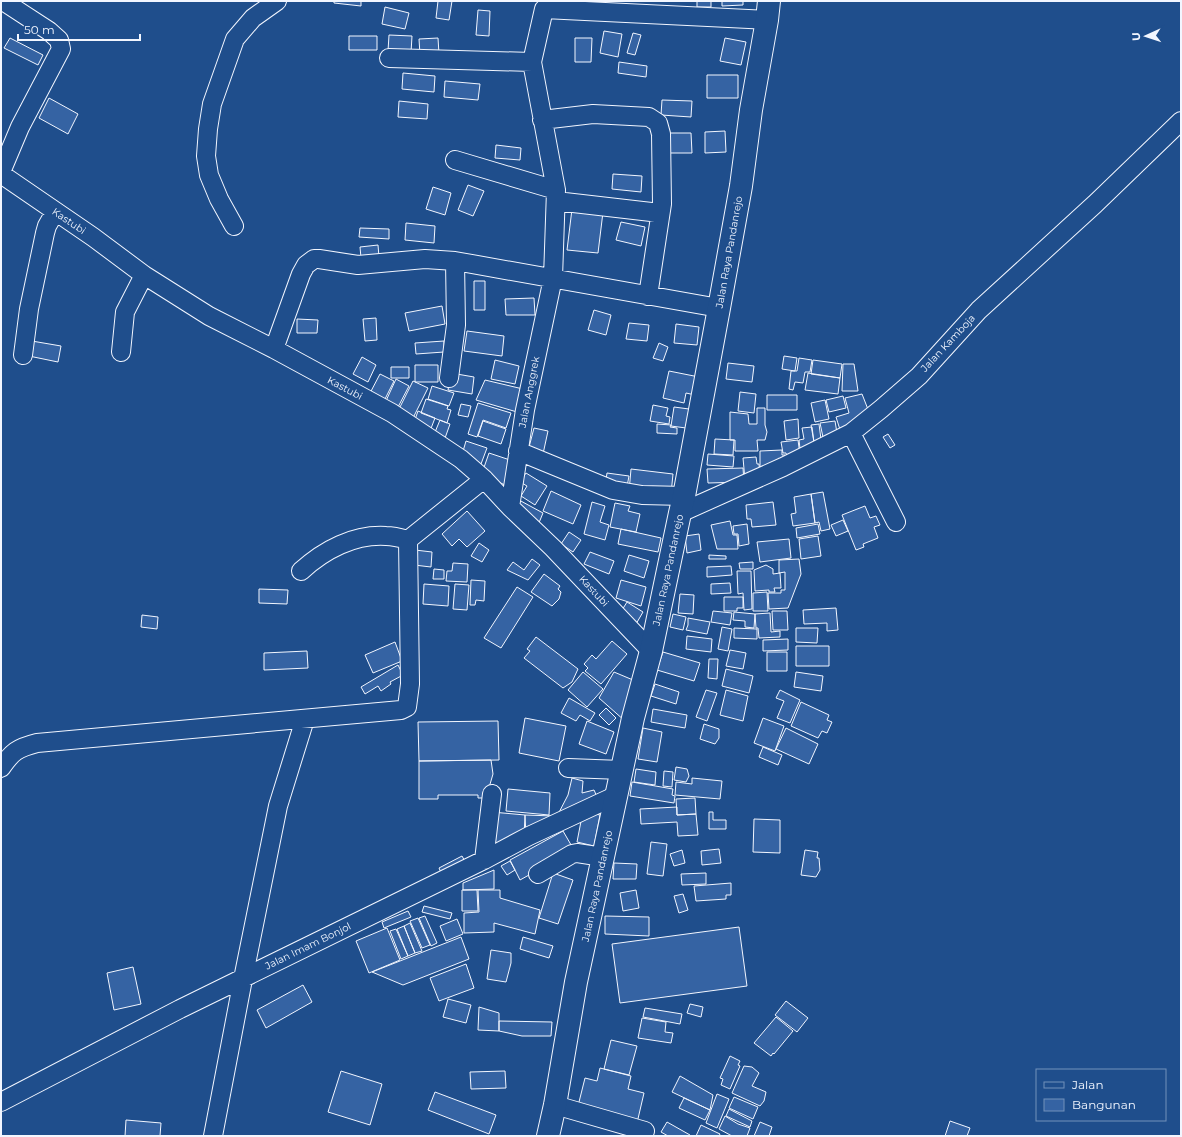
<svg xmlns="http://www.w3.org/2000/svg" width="1182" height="1137" font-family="Montserrat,sans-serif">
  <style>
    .building { fill: #3563a3; stroke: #f2f6ff }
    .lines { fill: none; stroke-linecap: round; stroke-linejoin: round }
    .minor-casing { stroke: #f2f6ff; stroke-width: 20 }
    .major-casing { stroke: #f2f6ff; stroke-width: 24 }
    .minor { stroke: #1f4e8c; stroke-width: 18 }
    .major { stroke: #1f4e8c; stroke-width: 22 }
    .labels { text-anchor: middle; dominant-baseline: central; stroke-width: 3; stroke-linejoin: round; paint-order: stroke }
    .street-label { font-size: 10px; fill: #f2f6ff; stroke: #1f4e8c }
  </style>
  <rect width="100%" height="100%" fill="#1f4e8c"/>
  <path class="building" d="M334,1H361V6L334,3Z
    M438,1H452L449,20L436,18Z
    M697,1H711V7H697Z
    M722,1H743V5L722,6Z
    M385,7L409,13L405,29L382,24Z
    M478,10L490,11L489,36L476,35Z
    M604,31L622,34L618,57L600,53Z
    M633,33L641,35L635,55L627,53Z
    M389,35L412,36L411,53L388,51Z
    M349,36H377V50H349Z
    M10,38L43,55L38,65L4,48Z
    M438,38L439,54L420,55L419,39Z
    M575,38H592L591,62H575Z
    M725,38L746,42L741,65L720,61Z
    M619,62L647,66L646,77L618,73Z
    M403,73L435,76L434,92L402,89Z
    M707,75H738V98H707Z
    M445,81L480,84L478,100L444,97Z
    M49,98L78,114L68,134L39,118Z
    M662,100L692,101L691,117L661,115Z
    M399,101L428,104L427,119L398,117Z
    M725,131L726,152L705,153V132Z
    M669,133H691L692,153H670Z
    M496,145L521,148L520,160L495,158Z
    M613,174L642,176L641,192L612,189Z
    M468,185L484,191L473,216L458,210Z
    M433,187L451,193L445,215L426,209Z
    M572,209L603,212L598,253L567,250Z
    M621,222L645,227L641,246L616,240Z
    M406,223L435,226L434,243L405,240Z
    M360,228L389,229V239L359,237Z
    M378,245L379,257L361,258L360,247Z
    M474,281H485V310H474Z
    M534,298L535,315H506L505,299Z
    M442,306L445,324L409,331L405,313Z
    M594,310L611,315L606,335L588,330Z
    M376,318L377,340L365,341L363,319Z
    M297,319L318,320L317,333H297Z
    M629,323L649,325L647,341L626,339Z
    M676,324L699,327L697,345L674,343Z
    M467,331L504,336L502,356L464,351Z
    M26,340L61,346L58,362L24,355Z
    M444,341V352L416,354L415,343Z
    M659,343L668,347L663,361L653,358Z
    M784,356L797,358L795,371L782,369Z
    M362,357L376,365L368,382L353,374Z
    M799,358L812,360L810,372H805L803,383L795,382L793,390L789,389L791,371H797Z
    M495,360L519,366L515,384L491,379Z
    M813,360L842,364L840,378L811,374Z
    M728,363L754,366L752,382L726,379Z
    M843,364H854L858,391H842Z
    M415,365H438V382H415Z
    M391,367H409V378H391Z
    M669,371L699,377L695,395L686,393L684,403L663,398Z
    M451,373L474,377L472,394L448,390Z
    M808,373L840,378L838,394L805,390Z
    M380,374L394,381L383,403L369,395Z
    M396,379L409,386L397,409L385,403Z
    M485,380L523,389L517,412L476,400Z
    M413,381L428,388L413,418L398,411Z
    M432,386L454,393L449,406L428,399Z
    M740,392L756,394L754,413L738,411Z
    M862,394L871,417L842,436L836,417L849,413L845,398Z
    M767,395H797V410H767Z
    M843,396L846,408L829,412L826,400Z
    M426,399L448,406L447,409L451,410L447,423L421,413Z
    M825,400L829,419L815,422L811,403Z
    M478,403L511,413L506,428L483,420L477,437L468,434Z
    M461,404L471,406L468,417L458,415Z
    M653,405L668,408L666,416L670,417L669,424L650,421Z
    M674,407L689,409L686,428L671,426Z
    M757,408H765V425L767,432L765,440H757L758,451H735V440H730V412L748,414L749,424H757Z
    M418,411L435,418L430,431L413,425Z
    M798,419L799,438L786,440L784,421Z
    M440,420L450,424L444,441L433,437Z
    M483,421L506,429L501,444L478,436Z
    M835,421L838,439L824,442L820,423Z
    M657,424L671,425L670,427L677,428V434L657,433Z
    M819,424L822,447L815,448L811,425Z
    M812,427L815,450L801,457L799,440L804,439L802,428Z
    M534,428L548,431L543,454L528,451Z
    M888,434L895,445L890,448L883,437Z
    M715,439L734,440L733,455L714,454Z
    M798,440L800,455L787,457L786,453H783L781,442Z
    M466,441L487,448L478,472L461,458Z
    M782,450V455H785V466L760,469V451Z
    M489,453L513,461L505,485L492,479L481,476Z
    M708,454L734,456L733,467L707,465Z
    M756,457L757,464H759L760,476L745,480L743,458Z
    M743,468L744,482L708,483L707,469Z
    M631,469L673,474L671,494L629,492Z
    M526,473L547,486L535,505L521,496L527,486L520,482Z
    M607,473L629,476L626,492L605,486Z
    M551,491L581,505L573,524L543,511Z
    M823,492L830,529L821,531L819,522L815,523L811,494Z
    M811,494L815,523L793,526L791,514L796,513L794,497Z
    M519,500L543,513L536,530L514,509Z
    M592,502L605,506L600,522L609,525L605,540L584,534Z
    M773,502L776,525L752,527L751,519H747L746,505Z
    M615,503L630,506L628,511L640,514L636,532L610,527Z
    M865,506L870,518L876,516L880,525L874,527L878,538L863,544L864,547L856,550L842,515Z
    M467,511L485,531L467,547L459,539L452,546L442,534Z
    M843,520L848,531L836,536L831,525Z
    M730,521L733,535H737L738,549H717L711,525Z
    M747,524L749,544L739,546L738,534H734L733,526Z
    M818,524L820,534L797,538L796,528Z
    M621,529L661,538L658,552L618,544Z
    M569,532L581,540L573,552L561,544Z
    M699,534L701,550L687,553L685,536Z
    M818,536L821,556L801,559L799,539Z
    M789,539L791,558L760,562L757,542Z
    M479,543L489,550L482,562L471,556Z
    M415,550L432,552L431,567L414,565Z
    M590,552L614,561L609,574L584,564Z
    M629,555L649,561L644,578L624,571Z
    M709,555L726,556V559H709Z
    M532,559L540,565L528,580L507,570L513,562L524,570Z
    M799,559L801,574L788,608L769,609L768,593H781V590H785V572L779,573V560Z
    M753,562V569H740L739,563Z
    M453,563L468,564L467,582L446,581L447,571H452Z
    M766,565L773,569V574L780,573L781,588H774L775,592H769V590L755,591L754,570Z
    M731,566L732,575L707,577V567Z
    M434,569L444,570V579H433Z
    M737,571H751L752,609L744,610L743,593L738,594Z
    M544,574L560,586L558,589L561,592L559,599L552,606L531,592Z
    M471,580L485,581L484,601L476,600L475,605H470Z
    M621,580L646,587L641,606L616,598Z
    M730,583L731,593L711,594V584Z
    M424,584L449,586L448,606L423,604Z
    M455,584L469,585L467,610L453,609Z
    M517,587L533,597L501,648L484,638Z
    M259,589L288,590L287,604L259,603Z
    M767,592L768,611H753V593Z
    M680,594L694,595L693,614L678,613Z
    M724,597H743V608H737V611H724Z
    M627,602L643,612L636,624L619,615Z
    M836,608L838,630L827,631V623L804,624L803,610Z
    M713,611L732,613L730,625L711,622Z
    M772,611H787L788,630H773Z
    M734,612L755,614L754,628L745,627V621L733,620Z
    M770,613L771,632L780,631V637L759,638L758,628H756L755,614Z
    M673,614L686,617L683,630L670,627Z
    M142,615L158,617L157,629L141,627Z
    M688,618L710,622L707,634L686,630L688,625Z
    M722,627L732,629L728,651L718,649Z
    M734,628L757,629V639L734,638Z
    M796,628H818L817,643L796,642Z
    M687,636L712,639L711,652L686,649Z
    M536,637L578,669L572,682L563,688L524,658L530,651L527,649Z
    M788,639V650L763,651V640Z
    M612,641L627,654L601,684L585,671L588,668L584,664L592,655L596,659Z
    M395,642L402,661L373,673L365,655Z
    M796,646H829V666H796Z
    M730,650L746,653L743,669L726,666Z
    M307,651L308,668L264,670V653Z
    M663,652L700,663L694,681L657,670Z
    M767,652H787V671H767Z
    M709,659H718L717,679L708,678Z
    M398,665L403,675L390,682L391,684L381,691L378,686L365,694L361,687Z
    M726,669L753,676L749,693L722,686Z
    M583,672L603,689L587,707L568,690Z
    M614,672L633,680L625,721L599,698Z
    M796,672L823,676L821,691L794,687Z
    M655,684L679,692L676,704L651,696Z
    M706,690L717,693L707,721L696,717Z
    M726,690L748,696L743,721L720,715Z
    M780,690L800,700L790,723L777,718L784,701L776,698Z
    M569,698L595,713L590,721L580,715L576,721L561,713Z
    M801,702L829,715L827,720L832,722L827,733L822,731L818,738L791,726Z
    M606,708L616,718L609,725L599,715Z
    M653,709L687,715L685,728L651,722Z
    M525,718L566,726L559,761L519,753Z
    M763,718L784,726L775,751L754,743Z
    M498,721L499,760L419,761L418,722Z
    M587,721L614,732L606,754L579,744Z
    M704,724L719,729V738L715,744L700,739Z
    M643,728L662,732L657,762L638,759Z
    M786,728L818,744L809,764L776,749Z
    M763,747L782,755L778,765L759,757Z
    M491,760L493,774L486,798H478V795H438V799H419V761Z
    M676,767L687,769L689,776L686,782L674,780Z
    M636,769L656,772L655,785L634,782Z
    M664,771L673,772L672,787L663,786Z
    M572,778L583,781L582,793L594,790L598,799L554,822L568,795Z
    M692,778L722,781L720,799L675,795L676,782L692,784Z
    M632,782L673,789L672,795L675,796L674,803L630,796Z
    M508,789L550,793L549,815L506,811Z
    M695,798L696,814L677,815L676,799Z
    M677,807V815L696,814L698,835L678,836L677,822L641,824L640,809Z
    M583,811L600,815L594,846L577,842Z
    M492,812L525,815L524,837L488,852Z
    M709,812H713V820H726V829H709Z
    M525,815L554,816L526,836Z
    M754,819L780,820V853L753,852Z
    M563,831L574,850L520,880L510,860Z
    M651,842L667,844L663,876L647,874Z
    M719,849L721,863L702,865L701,851Z
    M682,850L685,863L674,866L670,854Z
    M805,850L818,852L817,858H819L820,870L816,877L801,875Z
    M462,856L467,865L443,877L439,868Z
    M510,861L515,870L507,875L501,866Z
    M614,863L637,864L636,879H613Z
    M494,870V889L463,890V883Z
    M553,873L573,880L558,924L539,918Z
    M706,873V884L682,885L681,874Z
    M731,883V895H726V899L696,901L694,886Z
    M462,890H477L478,911H462Z
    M478,890H500V898L540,910L535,934L494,923V932L464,933V913L479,912Z
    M636,890L639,908L623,911L620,893Z
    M683,894L688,910L679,913L674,896Z
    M424,906L452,913L450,919L422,912Z
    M408,911L411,917L384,928L382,922Z
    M425,916L437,943L431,946L419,918Z
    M605,916L649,917V936L605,934Z
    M418,918L430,945L422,948L410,921Z
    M457,919L463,934L446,941L440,926Z
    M410,923L422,951L415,953L404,926Z
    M404,926L415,953L408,956L397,929Z
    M739,927L747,986L620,1003L612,944Z
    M387,928L400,960L369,973L356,941Z
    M396,929L408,956L401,959L390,931Z
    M461,937L469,959L403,985L372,972Z
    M523,937L553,946L549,958L520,949Z
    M491,950L511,953V963L506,982L487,979Z
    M466,964L474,988L439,1001L430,978Z
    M133,967L141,1004L114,1010L107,973Z
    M303,985L312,1002L266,1028L257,1010Z
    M448,999L471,1005L466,1023L443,1017Z
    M786,1001L808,1018L797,1032L775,1015Z
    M690,1004L703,1007L701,1017L687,1013Z
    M479,1007L499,1013V1031L478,1030Z
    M645,1008L682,1014L680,1024L643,1017Z
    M776,1017L793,1031L774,1054L773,1053L771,1056L754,1043Z
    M642,1018L666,1022L665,1032L673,1033L671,1043L638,1038Z
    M499,1021L552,1022L551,1036H522L499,1031Z
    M611,1040L637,1046L629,1075L604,1069Z
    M730,1056L740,1061L738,1065L740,1066L730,1089L721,1085L723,1079L720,1078Z
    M744,1066L752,1067L759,1073L752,1086L766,1092L764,1101L760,1106L732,1093Z
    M600,1068L631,1076L628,1089L644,1093L637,1123L577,1110L585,1078L597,1081Z
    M341,1071L382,1084L370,1125L328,1112Z
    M505,1071L506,1088L471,1089L470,1072Z
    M680,1076L713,1095L710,1110L672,1092Z
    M435,1092L496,1115L489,1134L428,1110Z
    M717,1094L729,1099L717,1128L706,1123Z
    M734,1097L758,1107L753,1119L729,1108Z
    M684,1098L710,1110L705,1120L679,1108Z
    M729,1109L752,1121L750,1127L726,1116Z
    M725,1116L738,1124L750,1128L747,1136H732L719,1129Z
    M126,1120L161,1123L160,1136H125Z
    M950,1121L970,1128L967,1136H945Z
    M667,1122L690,1135V1136H668L661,1132Z
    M760,1122L772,1127L769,1136H754Z
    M701,1125L720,1134L719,1136H696Z"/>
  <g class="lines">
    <g class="minor-casing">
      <path id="minor" d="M389,58L532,62
        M542,120L593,114L649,117L658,123L661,134L662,204L648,296
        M455,160L556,190
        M1,172L20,127L61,49L59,40L49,31L3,1
        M1,174L93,237L144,275L209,316L274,349L392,413L461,459L484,479L510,507L553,548L651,651
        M556,201L660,213
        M234,226L219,199L209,175L206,156L208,129L212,104L235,39L253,18L277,1
        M274,349L301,274L306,265L314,259H319L358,265L425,259L455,261
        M121,352L125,312L144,275
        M23,355L29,309L45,233L47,226L55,212
        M449,378L456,325L455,261L719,308
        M851,433L896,522
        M518,451L613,490L642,495L684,496
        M510,507L525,410L553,278L556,190L532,62L544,9L767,20
        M680,513L783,467L851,433L881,409L919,376L979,310L1095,204L1181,121
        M301,571C324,550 354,534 386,536C393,536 401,538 408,540
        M1,768C12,752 17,748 37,743L401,710L407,707L410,684L408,540L484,479
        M568,768L622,770
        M484,860L492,794
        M538,874L572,854L577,853L603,857
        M1,1102L180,1009L484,860L529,836L617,795
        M555,1105L645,1131
        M213,1136L243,979L278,806L305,719"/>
    </g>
    <g class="major-casing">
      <path id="major" d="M548,1136L555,1105L576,982L633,718L651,651L680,513L684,496L719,308L741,186L751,110L767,20L769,1"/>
    </g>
    <use href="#minor" class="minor"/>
    <use href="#major" class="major"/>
  </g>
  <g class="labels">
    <g class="street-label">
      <text transform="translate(69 221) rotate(34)">Kastubi</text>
      <text transform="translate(729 252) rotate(-80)">Jalan Raya Pandanrejo</text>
      <text transform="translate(948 343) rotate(-47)">Jalan Kamboja</text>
      <text transform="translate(345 388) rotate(28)">Kastubi</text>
      <text transform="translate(529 392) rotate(-79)">Jalan Anggrek</text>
      <text transform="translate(668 570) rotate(-78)">Jalan Raya Pandanrejo</text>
      <text transform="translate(594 591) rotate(47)">Kastubi</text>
      <text transform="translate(597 886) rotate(-78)">Jalan Raya Pandanrejo</text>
      <text transform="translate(308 946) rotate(-26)">Jalan Imam Bonjol</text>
    </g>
  </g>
  <rect width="1182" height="1137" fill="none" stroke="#f2f6ff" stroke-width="4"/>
  <rect x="1036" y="1069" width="130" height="52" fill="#1f4e8c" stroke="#7391ba"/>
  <rect x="1044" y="1082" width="20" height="6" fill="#1f4e8c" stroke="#7391ba"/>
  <text x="1072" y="1089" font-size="12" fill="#f2f6ff">Jalan</text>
  <rect x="1044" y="1099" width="20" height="12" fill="#3563a3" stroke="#7391ba"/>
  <text x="1072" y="1109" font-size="12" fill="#f2f6ff">Bangunan</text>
  <g transform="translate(1146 36) rotate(267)" stroke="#1f4e8c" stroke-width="3" paint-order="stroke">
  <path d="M0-3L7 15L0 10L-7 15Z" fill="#f2f6ff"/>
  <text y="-6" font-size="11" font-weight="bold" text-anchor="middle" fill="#f2f6ff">U</text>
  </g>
  <path d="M18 34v6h122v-6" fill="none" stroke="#f2f6ff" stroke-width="2"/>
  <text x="24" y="34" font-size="12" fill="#f2f6ff" stroke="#1f4e8c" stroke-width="3" paint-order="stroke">50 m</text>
</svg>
